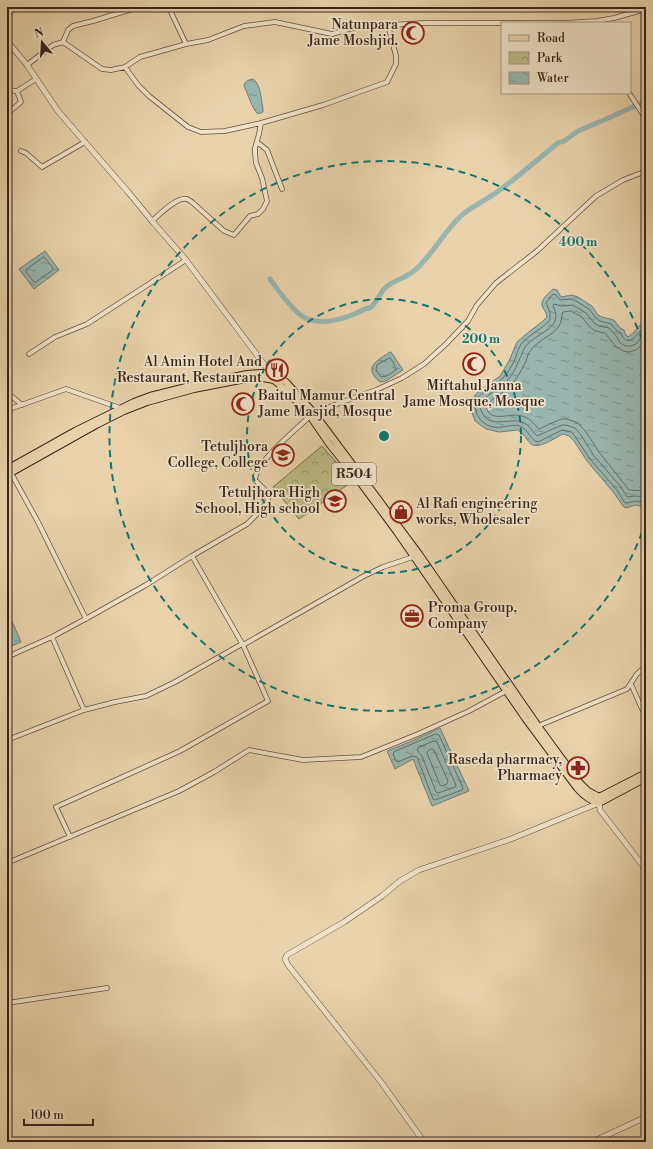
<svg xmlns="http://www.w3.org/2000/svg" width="653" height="1149" font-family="'Libre Bodoni',serif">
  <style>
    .park { fill: url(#park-crowns); stroke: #7a6f50 }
    .water { fill: url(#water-ripples); stroke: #727c74 }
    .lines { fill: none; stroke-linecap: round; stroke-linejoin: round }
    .shore { stroke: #686d65; stroke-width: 1 }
    .canal { stroke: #98b6af; stroke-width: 5 }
    .minor-casing { stroke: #65503f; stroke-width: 5.5 }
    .tertiary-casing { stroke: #65503f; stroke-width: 6 }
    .primary-casing { stroke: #39241b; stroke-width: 8 }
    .minor { stroke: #f1e2c9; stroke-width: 4 }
    .tertiary { stroke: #f1e2c9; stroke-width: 5 }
    .primary { stroke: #e9d2ac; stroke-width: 6 }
    .ring { fill: none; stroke: #0f766e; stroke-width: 2; stroke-dasharray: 7 5 }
    .labels { text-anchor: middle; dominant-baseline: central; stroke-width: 3.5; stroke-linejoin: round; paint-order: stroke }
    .shield { fill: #f1e2c9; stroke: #705d4f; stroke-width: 1 }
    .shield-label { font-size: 13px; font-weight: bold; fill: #39241b }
    .poi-label { font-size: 14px; fill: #39241b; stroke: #f1e2c9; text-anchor: end }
    .centre { fill: #0f766e; stroke: #f1e2c9; stroke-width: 2 }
    .ring-label { font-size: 12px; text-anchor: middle; font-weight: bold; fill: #0f766e; stroke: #f1e2c9; stroke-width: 3.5; stroke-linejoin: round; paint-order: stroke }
  </style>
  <defs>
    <pattern id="park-crowns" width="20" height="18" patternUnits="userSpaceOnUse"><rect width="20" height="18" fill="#bcba85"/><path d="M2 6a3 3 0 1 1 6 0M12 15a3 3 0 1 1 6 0" fill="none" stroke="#9a976c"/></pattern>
    <pattern id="water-ripples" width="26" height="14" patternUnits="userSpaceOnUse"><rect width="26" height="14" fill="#98b6af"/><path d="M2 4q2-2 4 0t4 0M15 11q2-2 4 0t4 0" fill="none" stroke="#7d948e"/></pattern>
  </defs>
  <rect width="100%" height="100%" fill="#e9d2ac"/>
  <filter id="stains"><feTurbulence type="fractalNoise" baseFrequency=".005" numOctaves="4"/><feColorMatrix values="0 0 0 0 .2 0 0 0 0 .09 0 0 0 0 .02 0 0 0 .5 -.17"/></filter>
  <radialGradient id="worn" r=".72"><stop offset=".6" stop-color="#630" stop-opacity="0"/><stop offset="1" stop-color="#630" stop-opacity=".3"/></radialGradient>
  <path class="park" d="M322,446L353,481L299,519L273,487Z"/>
  <path class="water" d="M253,79C261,84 261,100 263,109V112C261,113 260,114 257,113C253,110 247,92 244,86C245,81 248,80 253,79Z
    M45,251L59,270L34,289L19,269Z
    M553,289L557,290L561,297L572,295L578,297L592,306L598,315L602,317L614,320L620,328L624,330L626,335L628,337C635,333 639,324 646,320V507L635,505L626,508L623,506L614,493L587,461L574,441L569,436L563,434C556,437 539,450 531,444C526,439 524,434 518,430L499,432L486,429L475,421L470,407L473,398L478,392L500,376L509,361L517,342L525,335L543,321L547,317C547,312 543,310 542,305C541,299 549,293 553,289Z
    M390,352H391L403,370L386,381L380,382C362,367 378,360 390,352Z
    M7,610L21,642L7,648Z
    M440,728L469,791L432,806L413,759L395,769L387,751L412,741Z"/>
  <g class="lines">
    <path class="shore" d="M44,257L53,268V270L36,282H34L26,272V270Z
      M646,324C639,331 628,352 621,333L617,331L611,324L600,321L596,318L589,309L576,301L572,299L560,300L556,295L553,294L546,303L550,312V320C542,329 530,334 522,343C519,347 517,352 516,357C513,364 508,373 503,378C494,387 470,395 476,411C478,418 481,421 487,425C499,431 511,423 520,426C527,429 530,437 535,441L538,442L562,430L572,432L590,459L617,490L625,503H627L635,501L646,503
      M646,331L636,344L631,346H626L620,343L617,337L609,328L599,326L594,323L586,313L573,305L562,306L554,304L553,306C555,310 557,316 555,321C551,331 532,337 525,347C523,350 522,355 520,358C517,366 512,376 506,382C497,391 484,394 480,407C485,425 496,422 512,421C515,421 518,420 521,422C529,424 532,431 537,436L562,425H566L575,428L581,435L594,456L621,487L627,497L635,496L646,497
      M646,340L641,346L636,350L629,352L623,351L616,347L605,333L595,331L589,326L582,317L571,311L563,312C561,316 562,322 559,326C552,336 538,340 531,350C528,353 527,358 526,361C522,369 517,379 511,385C504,394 491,397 486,407C491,424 510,412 522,416C530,418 534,424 539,429L561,419H567L578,423L586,432L599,452L629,490L646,491
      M390,358L393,362L396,370L387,376L381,377L376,370L377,365Z
      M436,734L439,735L463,788L462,790L435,800L433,799L417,757L412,756L398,762L396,761L393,754L394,752Z
      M434,741L437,742L456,785L455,787L438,793L436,792L422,756L417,750L418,748Z
      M432,749L434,750L448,781L447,784L442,786L440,785L427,753L428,751Z"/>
    <path class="canal" d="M270,279C278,290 291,309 302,316C320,328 348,318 365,309C367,309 369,308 371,307C377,302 380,293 385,288C393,280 406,278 414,271C433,255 443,232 461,216C472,206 485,201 497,192C518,177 538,159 558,143L564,141L578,131L604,120L646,101"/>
    <g class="minor-casing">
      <path id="minor" d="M167,7L170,10L186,44
        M63,42L68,30L73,26L93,21L139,7
        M27,65L53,45L63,42L102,69L111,70L125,67L140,57L186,44L208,40L244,26L275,22L332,34L356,27L424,23H565L597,21L614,18L646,9
        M125,67L138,85L149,96L188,127L201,132L225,131L261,123L323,105L387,82L396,64V56L388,25
        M7,90L17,91L36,79
        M629,93L646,119
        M7,114L21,102L17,91
        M257,142L267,150L282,189
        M21,151L26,153L42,167L85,142
        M152,221C159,215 177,196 187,199C189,200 191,201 193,203L224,231L234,235L250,216L258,214L263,209L267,201L262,178L256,163L255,153V148L259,134L261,123
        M29,354L55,337L87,324L186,260
        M7,396L10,395L22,405
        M7,410L66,389L120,408
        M11,473L38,522L86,619
        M243,645L364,576L383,567L416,556
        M7,657L52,637L89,617L146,585L192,556L247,524L262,509L268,500L264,489L255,480C256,461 296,430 310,416L314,413L342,402L376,390L402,378L424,364L446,344L468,321L477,305L496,283L537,251L596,196L623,180L646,171
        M631,684L646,718
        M84,710L115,702L146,696L175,682L242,644
        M538,726L627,689L637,674L646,666
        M7,740L84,710L52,637
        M70,837L56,807L180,751L268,701L243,645L192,556
        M7,863L179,791L214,772L249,750L303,760L361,757L418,734L469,711L508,690
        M7,1003L107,988"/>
    </g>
    <g class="tertiary-casing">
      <path id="tertiary" d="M7,41L27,65L58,111L129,193L152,221L186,260L272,375
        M424,1142L381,1082L288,965L285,959L287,955L344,922L382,896L400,881L419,870L511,839L599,803L600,810L646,870
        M592,1142L646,1117"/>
    </g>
    <g class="primary-casing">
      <path id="primary" d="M7,469L75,431L134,402L150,396L190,386L219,380L247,374L261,373H272L286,382L314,413L419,554L538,726L579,782L588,791L599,797
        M7,475L98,424L124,411L147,402L194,389L230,382L251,378H263L274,380L289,393L310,416L330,445L360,482L397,532L525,718L577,788C583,795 590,801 599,803L646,778
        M599,797L646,773"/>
    </g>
    <use href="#minor" class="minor"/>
    <use href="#tertiary" class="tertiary"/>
    <use href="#primary" class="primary"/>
  </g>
  <g class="ring">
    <circle cx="384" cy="436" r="137"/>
    <path d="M646 521A275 275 0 1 1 646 351"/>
  </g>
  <defs>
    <g id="mosque-ring" transform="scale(1.15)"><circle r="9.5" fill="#f1e2c9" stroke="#8f2418" stroke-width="1.5"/><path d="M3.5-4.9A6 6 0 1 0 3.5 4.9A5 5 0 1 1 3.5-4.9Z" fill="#8f2418"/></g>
    <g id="restaurant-ring" transform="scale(1.15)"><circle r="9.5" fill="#f1e2c9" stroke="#8f2418" stroke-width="1.5"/><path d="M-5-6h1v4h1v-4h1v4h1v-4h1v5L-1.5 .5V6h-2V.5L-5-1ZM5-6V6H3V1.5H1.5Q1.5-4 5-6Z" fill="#8f2418"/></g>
    <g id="university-ring" transform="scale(1.15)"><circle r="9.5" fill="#f1e2c9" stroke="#8f2418" stroke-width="1.5"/><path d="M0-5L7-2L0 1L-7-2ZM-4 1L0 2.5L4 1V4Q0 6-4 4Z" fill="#8f2418"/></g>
    <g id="school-ring" transform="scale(1.15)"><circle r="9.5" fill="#f1e2c9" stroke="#8f2418" stroke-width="1.5"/><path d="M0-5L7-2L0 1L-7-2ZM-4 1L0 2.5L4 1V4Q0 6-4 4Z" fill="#8f2418"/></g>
    <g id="shop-ring" transform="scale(1.15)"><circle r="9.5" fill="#f1e2c9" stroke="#8f2418" stroke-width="1.5"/><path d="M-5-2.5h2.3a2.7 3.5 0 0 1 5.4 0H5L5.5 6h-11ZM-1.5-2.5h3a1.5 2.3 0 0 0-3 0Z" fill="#8f2418"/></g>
    <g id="office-ring" transform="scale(1.15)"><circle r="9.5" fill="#f1e2c9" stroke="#8f2418" stroke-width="1.5"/><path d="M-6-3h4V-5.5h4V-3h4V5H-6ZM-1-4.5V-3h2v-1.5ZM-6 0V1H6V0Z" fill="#8f2418"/></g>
    <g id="pharmacy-ring" transform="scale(1.15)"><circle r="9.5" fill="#f1e2c9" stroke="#8f2418" stroke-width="1.5"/><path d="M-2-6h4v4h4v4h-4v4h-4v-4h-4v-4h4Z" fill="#8f2418"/></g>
  </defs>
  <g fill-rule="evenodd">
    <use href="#mosque-ring" x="413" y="33"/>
    <use href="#mosque-ring" x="474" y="364"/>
    <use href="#restaurant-ring" x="277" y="370"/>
    <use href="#mosque-ring" x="243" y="404"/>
    <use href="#university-ring" x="283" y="455"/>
    <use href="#school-ring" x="335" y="501"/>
    <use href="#shop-ring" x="401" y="512"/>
    <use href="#office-ring" x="412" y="616"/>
    <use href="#pharmacy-ring" x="578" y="768"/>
  </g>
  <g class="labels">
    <rect class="shield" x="332" y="463" width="44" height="22" rx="3"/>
    <g class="shield-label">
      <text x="354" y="474">R504</text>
    </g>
    <g class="poi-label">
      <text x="398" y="25">Natunpara<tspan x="398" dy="16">Jame Moshjid.</tspan></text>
      <text x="262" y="362">Al Amin Hotel And<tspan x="262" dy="16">Restaurant, Restaurant</tspan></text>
      <text x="474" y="386" text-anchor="middle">Miftahul Janna<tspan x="474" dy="16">Jame Mosque, Mosque</tspan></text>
      <text x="258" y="396" text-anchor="start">Baitul Mamur Central<tspan x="258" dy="16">Jame Masjid, Mosque</tspan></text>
      <text x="268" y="447">Tetuljhora<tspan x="268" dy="16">College, College</tspan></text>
      <text x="320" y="493">Tetuljhora High<tspan x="320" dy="16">School, High school</tspan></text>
      <text x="416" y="504" text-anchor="start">Al Rafi engineering<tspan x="416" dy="16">works, Wholesaler</tspan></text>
      <text x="428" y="608" text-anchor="start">Proma Group,<tspan x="428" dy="16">Company</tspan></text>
      <text x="562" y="760">Raseda pharmacy,<tspan x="562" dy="16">Pharmacy</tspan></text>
    </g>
  </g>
  <circle cx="384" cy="436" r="6" class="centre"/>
  <g class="ring-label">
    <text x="578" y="246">400 m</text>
    <text x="481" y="343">200 m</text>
  </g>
  <rect width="653" height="1149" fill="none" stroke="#e9d2ac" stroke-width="24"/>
  <rect x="8" y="8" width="637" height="1133" fill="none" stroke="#39241b" stroke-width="2"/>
  <rect x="12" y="12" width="629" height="1125" fill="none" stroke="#39241b"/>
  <rect x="501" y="22" width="130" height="72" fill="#f1e2c9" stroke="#a79683"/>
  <rect x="509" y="35" width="20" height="6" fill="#e9d2ac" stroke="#a79683"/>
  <text x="537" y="42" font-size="12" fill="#39241b">Road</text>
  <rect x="509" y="52" width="20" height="12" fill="url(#park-crowns)" stroke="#a79683"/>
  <text x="537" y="62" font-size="12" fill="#39241b">Park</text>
  <rect x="509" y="72" width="20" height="12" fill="url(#water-ripples)" stroke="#a79683"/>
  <text x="537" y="82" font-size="12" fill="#39241b">Water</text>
  <g transform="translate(42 42) rotate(342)" stroke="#f1e2c9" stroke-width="3" paint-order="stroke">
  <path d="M0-3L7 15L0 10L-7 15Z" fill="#39241b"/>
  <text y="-6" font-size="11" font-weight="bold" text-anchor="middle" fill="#39241b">N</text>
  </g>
  <path d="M24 1119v6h69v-6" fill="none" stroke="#39241b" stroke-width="2"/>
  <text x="30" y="1119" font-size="12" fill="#39241b" stroke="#f1e2c9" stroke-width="3" paint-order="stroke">100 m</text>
  <rect width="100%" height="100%" filter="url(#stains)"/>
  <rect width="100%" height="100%" fill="url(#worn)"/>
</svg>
